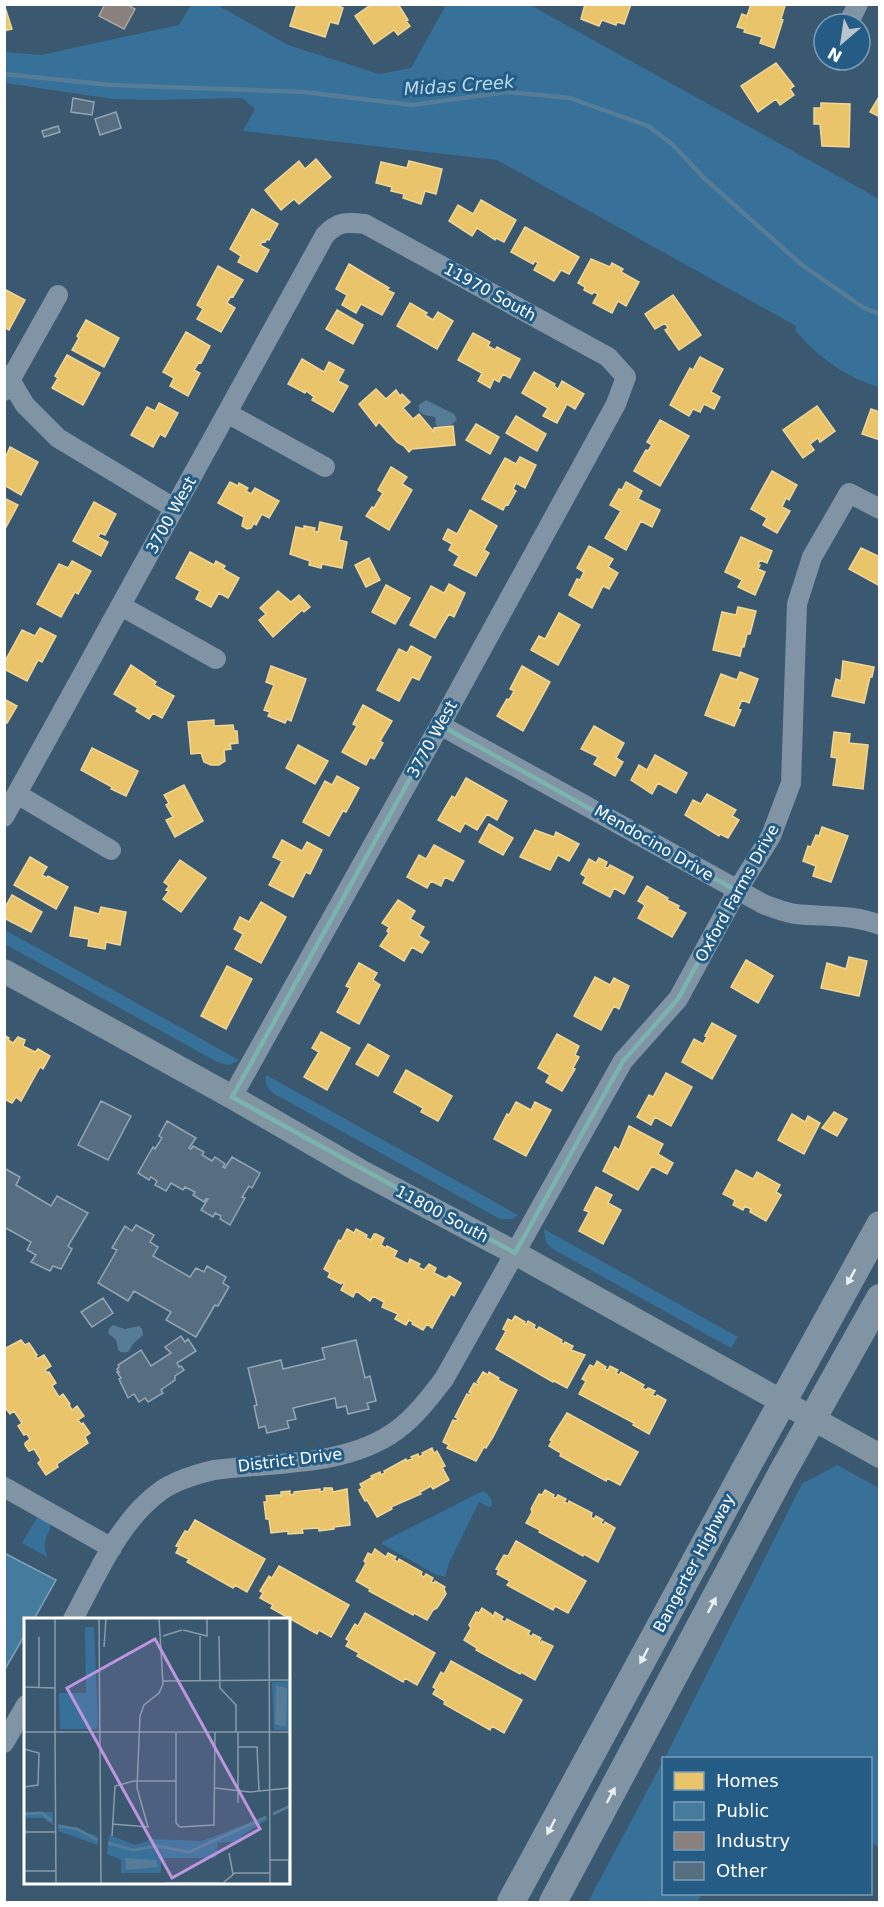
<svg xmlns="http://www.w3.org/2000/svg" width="884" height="1907" font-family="'DejaVu Sans',sans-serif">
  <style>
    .green { fill: #37719a }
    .water { fill: #567c98 }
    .homes { fill: #e9c46a; stroke: #f0d697; stroke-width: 1.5 }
    .public { fill: #457b9d; stroke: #7da3ba; stroke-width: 1.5 }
    .industry { fill: #8a817c; stroke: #ada7a3; stroke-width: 1.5 }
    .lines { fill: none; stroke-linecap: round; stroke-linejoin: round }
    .stream { stroke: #567c98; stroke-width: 4.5 }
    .building { fill: #566e80; stroke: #94a6b3; stroke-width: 1.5 }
    .minor { stroke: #8194a5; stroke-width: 20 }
    .major { stroke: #8094a2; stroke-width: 24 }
    .highway { stroke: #8194a4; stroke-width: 28 }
    .oneway { fill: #eceff1 }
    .marked { fill: none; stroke: #7bb4af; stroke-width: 4.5; stroke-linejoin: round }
    .labels { text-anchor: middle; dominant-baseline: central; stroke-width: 6; stroke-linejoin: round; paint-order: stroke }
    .street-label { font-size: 16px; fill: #fff; stroke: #245c85 }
    .water-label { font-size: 18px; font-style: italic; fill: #badaf0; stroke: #245c85 }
    .inset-river { fill: none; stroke: #567c98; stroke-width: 3 }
    .inset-road { fill: none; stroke: #899ba9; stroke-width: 1.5 }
    .view { fill: #bd96df; fill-opacity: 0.15; stroke: #bd96df; stroke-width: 3 }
    .inset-edge { fill: none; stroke: #fff; stroke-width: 3 }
  </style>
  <rect width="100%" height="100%" fill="#3a586f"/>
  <path class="green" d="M191,5H217L288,45L379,74L411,68L446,5H530L879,199V387C845,377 818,357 795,330L796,326L497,160L243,131L255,109L242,98L154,100L113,99L5,83V52L41,55L179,25Z
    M4,930H5L239,1060L229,1065L217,1062L5,944Z
    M266,1075L518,1215L512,1219H500L278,1096C269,1091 264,1085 266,1075Z
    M544,1229L738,1337L731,1348L551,1248L546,1242Z
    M837,1465L879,1488V1847L871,1842L870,1758H665L802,1484Z
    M483,1491C489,1494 492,1499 492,1506L489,1507L479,1502L449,1563L445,1577L435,1574L382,1544V1542Z
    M38,1516C61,1529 44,1529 45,1547C45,1550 47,1554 47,1557L22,1543Z
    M663,1761L664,1894H702L697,1902H588Z"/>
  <path class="water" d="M426,400L454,414L457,420L448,427L438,428L435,423L436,420L435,417L424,415L419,411V405Z
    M113,1325L125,1329L139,1326L142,1329L143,1335L133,1344L128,1352C114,1354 120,1347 115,1339C113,1337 110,1335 108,1333L109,1329Z"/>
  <path class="homes" d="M4,4L12,29L4,31Z
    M297,4H334L343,8L338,24L330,22L325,37L290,26Z
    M372,4H398L408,20L406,21L410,26L398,35L394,30L374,44L355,16Z
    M585,4H631L624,24L617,22L616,25L602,20L599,26L581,19Z
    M751,4H780L785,6L781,19L783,20L774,48L760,43L762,37L744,32L745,29L737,27L742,14L747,16Z
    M776,63L794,86L790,89L794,95L780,105L776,99L758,112L741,86Z
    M880,95V117L870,112Z
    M821,103L850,104L849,147L822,146L820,124H814V108H821Z
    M316,159L331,177L299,204L294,199L281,210L265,190L299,161L305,169Z
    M409,161L442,169L436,194L425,191L421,204L403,198L404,194L391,191L392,187L376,183L381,162L407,168Z
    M481,200L516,220L504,242L496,238L495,240L477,228L472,236L449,221L458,205L473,214Z
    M252,209L278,224L269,240L267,239L265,242L263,241L260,245L269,250L257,272L238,262L241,256L230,249Z
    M525,227L579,257L569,274L561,270L554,281L534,270L538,263L535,261L533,264L511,252Z
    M591,259L610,267L612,263L623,269L621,272L639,282L626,306L618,301L612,313L593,303L598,294L594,292L592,294L584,290L585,287L578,283Z
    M349,264L389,288L387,290L394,293L382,315L361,304L356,313L342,305L347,295L336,289Z
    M218,266L243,280L233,297L231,296L227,303L235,308L221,332L197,319L203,309L197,305Z
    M4,289L25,300L9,330L4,327Z
    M673,295L701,335L679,350L665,330L668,328L665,323L655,329L645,314Z
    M410,303L427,313L425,315L433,320L438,312L453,321L437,349L397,326Z
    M337,310L363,325L353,344L326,329Z
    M86,320L119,338L104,367L72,350L79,338L77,336Z
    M186,332L210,346L201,363L199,362L194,370L200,373L188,396L170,386L174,378L163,372Z
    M473,333L490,342L488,346L495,350L497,347L520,359L510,378L503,374L499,382L494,379L490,388L478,381L482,373L458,360Z
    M67,355L100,373L83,405L52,388L58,378L55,376Z
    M700,357L723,369L711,392L720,397L714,409L704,404L700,412L693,409L689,416L670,405L690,368L693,370Z
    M302,359L324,372L329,362L344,370L338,381L348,386L333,412L312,400L314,397L309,393L306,391L305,393L288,384Z
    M534,372L555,384L554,386L558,389L562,381L584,394L575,409L567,404L557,423L543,416L548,408L522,393Z
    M376,389L386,399L396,390L400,396L402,394L410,402L403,408L413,419L419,414L434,432V428L453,426L455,445L412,449L409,452L404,446L397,442L379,422L376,426L359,404Z
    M159,403L178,413L165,437L160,434L153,447L131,435L147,407L155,411Z
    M817,406L835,431L820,442L818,438L810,444L814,450L803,458L783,430Z
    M871,409L880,412V440L862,434Z
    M516,416L546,434L537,451L506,433Z
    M660,420L689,436L660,486L634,471L646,450L648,451L652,445L647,442Z
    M476,424L499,437L490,454L466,440Z
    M10,447L38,462L21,495L4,485V461Z
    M520,457L536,465L525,488L516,483L513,489L516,491L508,505L506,504L503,510L482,499L505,458L516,464Z
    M391,467L407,477L402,484L412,490L389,530L366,516L372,507L374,508L383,493L378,490Z
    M772,471L797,485L789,500L786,498L782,507L790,511L777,533L763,525L767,518L751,509Z
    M230,482L238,486L239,483L248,488L246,491L251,494L255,488L279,501L269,518L262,514L256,525L254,523L251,528L247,529L242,526L244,517L218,503Z
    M626,482L642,491L638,499L660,510L652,527L641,521L626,550L605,538L621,511L610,505L619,489L622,490Z
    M4,498L18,505L4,531Z
    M94,502L116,514L105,535L100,533L98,537L108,542L101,556L73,541Z
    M470,510L497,526L484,550L489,553L476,576L454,565L459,556L449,550L452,544L443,539L448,529L457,534Z
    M320,522L342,527L339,540L347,542L342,568L322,564L321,568L309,565L310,561L290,554L296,527L304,529V526L315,528L314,531L318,532Z
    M741,537L772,551L767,563L760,560L758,565H760L758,569L765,572L755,595L738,587L742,580L725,572Z
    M589,546L613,559L608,567L618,573L609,589L603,586L592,608L569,595L577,579L580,580L584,572L577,568Z
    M861,548L880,557V586L849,569Z
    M190,552L214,565L216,561L225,566L223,569L239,578L228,598L219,593L211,607L196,599L200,591L176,578Z
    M369,558L380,580L366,587L355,565Z
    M72,561L91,571L78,594L75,592L61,617L37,604L59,564L68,568Z
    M449,584L465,593L454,617L449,614L435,638L410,625L431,586L444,593Z
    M386,585L410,598L395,624L372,612Z
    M278,591L291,602L299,595L310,607L304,612L302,610L273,637L259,620L266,614L260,608Z
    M738,607L756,611L750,634H747L744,647H742L740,656L713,650L722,612L736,615Z
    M559,613L580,625L558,665L531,650L539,636L545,639Z
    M40,628L56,636L42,662L38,660L27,681L4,669V663L22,630L35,636Z
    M411,646L431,657L419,680L412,677L399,701L377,690L399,649L407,653Z
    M843,661L874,667L872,677H870L864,703L832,696L836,679L841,681Z
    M131,665L156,682L154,685L174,696L162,718L153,713L149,719L136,711L138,708L114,694Z
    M271,666L306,679L291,721L287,719L285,723L268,716L270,712L264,710L274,685L266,682Z
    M522,666L550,682L523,731L497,716L507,699L509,700L514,691L510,689Z
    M740,672L758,679L749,703L742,700L738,709L741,710L734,726L705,715L721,674L737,680Z
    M4,699L17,706L7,723L4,722Z
    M363,705L392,721L380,741L383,743L374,759L370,757L366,765L342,752L357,726L353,724Z
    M214,720V726L233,725L234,731H237L238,743L230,744L231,749L224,750L225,761L219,765H211L204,762L201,753L191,754L188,722Z
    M594,726L624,743L616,758L623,762L615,776L594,764L598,757L581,749Z
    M834,732L850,734L849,743L868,745L863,789L833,785L837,758L831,757Z
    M298,745L328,761L315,784L286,768Z
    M92,748L138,771L126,796L111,789L112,787L81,770Z
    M655,755L687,773L676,793L658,783L652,794L631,780L639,765L647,770Z
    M337,776L359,788L346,812L343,811L329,836L303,822L325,781L332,785Z
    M466,778L507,801L497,820L487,814L477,830L465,823L460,832L438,820L452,796L455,798Z
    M184,785L203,821L175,837L166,820L173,817L166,805L169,803L164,795Z
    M707,794L736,810L732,816L739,820L728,838L720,834L719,836L685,815L693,800L701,804Z
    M489,824L513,838L503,855L479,842Z
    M822,827L848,836L831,882L813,876L816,866L803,861L808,846L811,847L816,835L819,836Z
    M535,830L554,837L556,832L579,844L569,861L558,855L550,870L520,857Z
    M282,840L302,851L307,842L322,850L310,874L306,872L293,897L269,885L282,861L273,857Z
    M434,845L464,861L453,881L445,877L441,886L431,881L427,888L407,877L419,855L426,859Z
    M30,857L47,867L42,875L47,878L48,876L68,887L56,909L14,885Z
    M599,858L607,862L605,867L608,868L610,865L633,877L624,894L614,888L610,897L583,883L586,877L581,874L589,859L596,863Z
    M180,860L206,878L181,912L163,899L169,891L166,890L169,886L164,882Z
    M647,886L668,898L667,900L679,906L678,909L686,913L672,937L638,918L645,905L638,901Z
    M12,895L42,912L31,932L4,918V909Z
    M398,900L415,911L410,919L424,927L419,936L429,942L422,953L412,947L404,961L380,946L389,933L387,931L389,927L382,923Z
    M261,902L286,917L261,963L235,949L243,934L234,929L240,917L249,922Z
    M75,907L99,914L101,907L126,912L120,945L106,942L105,949L88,946L89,939L70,936Z
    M849,957L867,961L859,996L821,988L827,963L846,969Z
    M746,960L773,976L758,1003L731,987Z
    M359,963L377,973L373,980L380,985L359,1024L337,1012L350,988L346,986Z
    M227,966L252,979L226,1029L201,1016Z
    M595,977L610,985L614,978L629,986L619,1009L614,1006L601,1030L574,1016Z
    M712,1023L736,1036L712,1079L682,1062L694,1039L703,1044L707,1037L705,1036Z
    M321,1032L350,1048L327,1090L304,1077L319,1052L312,1048Z
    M557,1034L579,1046L575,1055L579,1057L573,1068L575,1069L562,1091L546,1082L550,1075L538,1068Z
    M4,1035L9,1038L8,1040L13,1043L18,1037L25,1040L23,1046L35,1052L38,1049L50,1056L43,1069L40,1067L21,1101L16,1097L12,1103L4,1099Z
    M368,1044L389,1056L378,1076L356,1064Z
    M406,1070L452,1096L438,1121L421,1112L423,1108L394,1092Z
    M666,1073L692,1087L671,1126L655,1117L651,1125L637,1117L649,1095L653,1097Z
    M516,1102L531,1110L535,1102L551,1110L526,1156L494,1139L507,1114L509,1115Z
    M834,1112L847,1119L837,1136L822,1128Z
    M792,1114L805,1122L808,1116L820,1123L804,1154L778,1140Z
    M629,1126L663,1144L658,1154L673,1163L667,1174L652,1166L638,1190L603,1171L615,1147L619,1150Z
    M736,1170L753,1179L757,1172L780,1185L776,1192L781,1195L766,1221L750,1212L751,1209L745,1206L743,1210L733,1205L735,1200L723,1194Z
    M596,1187L612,1195L608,1203L621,1210L603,1244L579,1231L589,1212L584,1210Z
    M347,1229L354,1233L356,1229L367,1235L366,1238L371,1240L374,1234H376L384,1238L381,1245L386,1248L387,1246L397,1251L394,1257L408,1264L410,1259L420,1264L418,1267L424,1270L429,1264L436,1268L434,1273L446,1279L449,1276L461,1283L454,1296L451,1294L432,1328L427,1324L423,1330L412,1324L413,1322L409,1320L406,1325L395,1319L398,1314L382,1307L384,1302L373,1296L370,1301L356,1291L353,1297L341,1290L344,1284L342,1282L341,1284L328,1277L330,1273L324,1269L339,1240L341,1241Z
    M515,1316L525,1322L524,1323L526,1325L528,1321L535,1325L534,1328L537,1330L539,1327L562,1340L561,1343L564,1344L565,1342L573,1346L571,1350L585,1355L567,1388L554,1381L553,1382L496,1349L506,1331L503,1329L508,1319L512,1321Z
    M21,1340L25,1345L29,1343L37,1355L36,1356L37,1359L44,1355L51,1366L45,1370L48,1373L49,1372L56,1383L52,1386L59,1397L63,1394L70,1404L69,1405L72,1410L77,1406L84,1416L78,1420L81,1424L83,1423L90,1433L85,1437L88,1443L57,1464L58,1467L46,1475L38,1463L41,1460L34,1449L29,1451L25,1445V1443L30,1439L27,1434L24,1435L18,1426L22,1423L14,1411L10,1414L4,1406V1349Z
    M597,1361L606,1367L605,1369L608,1370L610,1366L618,1370L616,1373L619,1375L621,1372L644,1385L642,1388L646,1390L648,1388L655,1391L652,1395L656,1397L657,1395L666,1400L649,1434L633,1425L634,1423L579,1394L586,1381L582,1379L590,1365L594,1367Z
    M483,1372L488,1375L489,1372L499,1378L498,1380L517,1390L493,1437L486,1448L484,1447L476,1461L447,1448L449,1445L443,1442L453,1420L456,1421L458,1419L455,1417L467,1394L470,1395L471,1393L469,1392L474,1383L478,1385L479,1383L477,1382Z
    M567,1413L638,1452L620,1485L607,1478L606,1481L560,1456L561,1453L549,1446L552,1441L550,1440Z
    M432,1448L434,1453L437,1451L445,1466L442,1467L449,1480L433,1489L431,1486L420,1492L421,1494L391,1507L392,1509L377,1517L367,1500L365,1501L359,1490L362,1488L360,1484L371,1478L373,1479L371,1476L380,1472L381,1475L385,1473L384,1471L406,1459L407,1461L412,1459L411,1457L418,1454L419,1457L423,1455L422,1453Z
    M324,1488H332L333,1492L347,1489L350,1525L334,1527V1529L319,1531V1528L302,1529L303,1533L288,1534V1531L271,1533L269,1519H266L264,1502H267L266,1496L279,1495L281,1496V1492L290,1491V1495L294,1494V1492L320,1489V1492L324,1491Z
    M545,1490L554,1495L553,1497L556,1498L558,1495L566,1499L564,1502L568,1504L569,1501L592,1513L591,1517L594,1519L596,1516L603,1520L601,1523L604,1525L605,1522L615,1528L598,1562L584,1554L583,1556L539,1532L540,1530L526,1523L532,1512L531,1509L539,1494L542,1495Z
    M195,1520L265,1559L247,1592L235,1585L233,1588L187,1562L189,1559L176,1553L179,1547L176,1546L185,1531L188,1532Z
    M516,1541L586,1581L568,1613L555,1606L553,1610L507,1585L510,1581L497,1574L499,1570L496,1569L504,1555L508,1556Z
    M375,1549L386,1557L388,1553L396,1557L394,1560L398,1562L399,1559L422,1572L421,1575L424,1577L426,1574L433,1578L431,1582L434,1583L435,1581L445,1587L444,1589L446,1594L437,1608L433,1610L427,1620L414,1613L413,1615L369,1591L370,1589L356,1581L366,1563L364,1561L368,1553L372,1555Z
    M279,1566L349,1605L331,1637L319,1630L317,1634L271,1608L273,1605L260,1598L263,1593L260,1591L269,1576L272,1578Z
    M482,1608L491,1614L493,1617L495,1612L503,1617L501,1620L505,1622L507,1619L530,1631L528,1634L532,1637L533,1634L541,1638L539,1642L541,1643L542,1641L553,1646L535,1680L521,1672L520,1674L476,1650L477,1648L464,1640L471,1628L469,1625L476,1612L479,1613Z
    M365,1613L435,1653L417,1685L405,1678L403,1682L357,1656L359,1653L346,1646L349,1641L346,1639L355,1624L358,1626Z
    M451,1661L522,1700L504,1733L492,1726L490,1730L444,1704L445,1701L433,1694L436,1689L433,1687L441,1672L444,1674Z"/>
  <path class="public" d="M6,1554L56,1580L34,1619H26V1633L4,1671V1556Z"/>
  <path class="industry" d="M105,4H126L135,9L124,29L99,16Z"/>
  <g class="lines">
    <path class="stream" d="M4,74L111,85L304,92L412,105L507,92L570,98L648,126L673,145L705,179L802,265L864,308L880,314"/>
  </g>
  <path class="building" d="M73,98L94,102L92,115L71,112Z
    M116,112L121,128L100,135L95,119Z
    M58,126L60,132L44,137L42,131Z
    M101,1101L131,1116L108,1160L78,1145Z
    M167,1121L196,1138L189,1148L191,1149L193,1146L204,1152L202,1155L212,1161L215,1157L225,1164L223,1167L225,1168L232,1157L260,1173L252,1188L249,1186L242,1197L245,1198L230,1225L220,1219L221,1216L215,1213L213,1217L201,1210L208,1199H206L204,1202L193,1195L195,1192L185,1187L183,1190L171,1183L166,1191L155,1185L157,1181L151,1177L149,1180L138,1173L153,1147L155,1149L162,1138L159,1136Z
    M4,1168L20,1177L16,1185L51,1206L57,1196L88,1213L68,1246L72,1249L61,1269L53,1266L50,1271L31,1262L36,1255L27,1250L31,1242L4,1227Z
    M136,1225L154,1235L150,1242L158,1247L153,1256L190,1277L196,1268L204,1272L207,1266L226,1277L223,1283L229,1287L218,1306L215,1305L196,1337L166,1320L171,1312L134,1291L128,1301L98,1283L117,1250L112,1248L125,1226L132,1231Z
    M103,1298L113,1313L92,1327L81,1312Z
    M181,1336L185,1342L188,1339L196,1351L177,1363L179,1367L181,1366L184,1370L175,1376V1380L161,1390L163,1393L148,1402L145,1398L139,1402L134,1394L128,1398L119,1379L121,1378L117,1372H119L117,1369L119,1367L118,1365L141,1350L151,1366L171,1353L165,1347Z
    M356,1340L365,1378L370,1376L376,1401L367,1403L369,1409L348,1414L346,1406L337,1408L335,1398L293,1408L296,1419L287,1421L289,1428L267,1433L265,1426L259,1428L254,1406L257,1405L248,1368L281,1360L283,1369L325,1359L322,1348Z"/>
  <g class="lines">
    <path class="minor" d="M848,24L858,4
      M4,375L10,380L25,405L58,438L174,508
      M4,391L58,295
      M227,413L325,467
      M121,606L216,659
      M440,725L765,905C775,908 786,913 796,914C824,917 853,914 880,925
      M17,794L111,850
      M4,817L325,235C339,221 346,222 365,224L608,357L626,377L616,404L440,725L232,1097
      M4,1487L112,1548
      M73,1619C97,1575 120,1519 162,1490C177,1480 197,1474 214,1470C274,1462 347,1467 397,1430C416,1416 430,1397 444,1379L623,1061L678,999L737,891L771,836L791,783L797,604L812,557L849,493L880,509
      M4,1743L26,1705"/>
    <path class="major" d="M4,971L232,1097L360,1171L515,1253L880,1456"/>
    <path class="highway" d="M511,1902L752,1457L880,1225
      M553,1902L782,1473L880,1298"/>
  </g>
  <defs><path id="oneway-solid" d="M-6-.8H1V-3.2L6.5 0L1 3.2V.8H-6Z" transform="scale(1.5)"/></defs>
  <g class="oneway">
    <use href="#oneway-solid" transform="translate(851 1277) rotate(119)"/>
    <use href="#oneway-solid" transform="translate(712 1605) rotate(-62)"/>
    <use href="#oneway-solid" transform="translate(644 1656) rotate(118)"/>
    <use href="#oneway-solid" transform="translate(611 1795) rotate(-62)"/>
    <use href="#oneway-solid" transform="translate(551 1827) rotate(118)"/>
  </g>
  <path class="marked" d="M440,725L737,891L678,999L623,1061L515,1253L232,1097Z"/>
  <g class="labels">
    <g class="street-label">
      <text transform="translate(490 292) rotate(29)">11970 South</text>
      <text transform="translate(171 515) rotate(-61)">3700 West</text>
      <text transform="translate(432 739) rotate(-61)">3770 West</text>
      <text transform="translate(654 843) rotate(30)">Mendocino Drive</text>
      <text transform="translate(737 893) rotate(-61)">Oxford Farms Drive</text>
      <text transform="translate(442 1214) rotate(28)">11800 South</text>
      <text transform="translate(290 1460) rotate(-7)">District Drive</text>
      <text transform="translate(694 1563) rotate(-62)">Bangerter Highway</text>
    </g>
    <g class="water-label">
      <text transform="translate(459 85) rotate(-4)">Midas Creek</text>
    </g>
  </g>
  <g transform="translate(24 1618)">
    <rect width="266" height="266" fill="#3a586f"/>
    <path d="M61,9H70L74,107L72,111H36L35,75H62ZM265,63V112H250L248,64ZM0,194H29V207L19,200H0ZM243,198V202L217,218V223L194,225L192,240H137V255H97V242L83,236L85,217L112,227L129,221L178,223ZM34,206L74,218V227L34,213Z" fill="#37719a"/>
    <path d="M252,67L263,70L262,107L259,109L251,106ZM101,240L132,242L134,249L102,252Z" fill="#567c98"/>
    <path class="inset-river" d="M0,196L18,195L28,203M249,196L266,188M35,208L53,211L73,222M84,225L109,232L133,228L165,234L242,199"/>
    <path class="inset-road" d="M31,0V114M75,0L77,265M245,0L246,265M159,12L183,18V0M139,18L158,12M176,18V63M195,18L196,70L212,87V114M15,19V69M80,29L82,0M139,63L266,62M0,69L31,70M0,114H266M31,114L32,265M152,114V205L156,209L190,207L191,114M214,129H233L235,173M0,131L15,135L14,167L0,169M191,170L226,174L266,170M214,185V114M88,206L124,209L113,170L116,98L120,87L135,75L139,66L135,0M0,214H32M88,218L91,168L110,163H152M205,235L209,256M246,242H266M265,242V263M0,253H32M142,265H196M199,265L211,255H246"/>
    <path class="view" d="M131,21L236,211L148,260L43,70Z"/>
    <rect width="266" height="266" class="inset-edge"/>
  </g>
  <rect width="884" height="1907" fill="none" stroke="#ffffff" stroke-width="12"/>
  <rect x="662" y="1757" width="210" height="138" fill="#245c85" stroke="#7c9db6" stroke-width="1.5"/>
  <rect x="674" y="1772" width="30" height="18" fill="#e9c46a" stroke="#7c9db6" stroke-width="1.5"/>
  <text x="716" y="1787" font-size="18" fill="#ffffff">Homes</text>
  <rect x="674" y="1802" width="30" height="18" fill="#457b9d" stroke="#7c9db6" stroke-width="1.5"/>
  <text x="716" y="1817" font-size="18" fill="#ffffff">Public</text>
  <rect x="674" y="1832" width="30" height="18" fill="#8a817c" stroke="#7c9db6" stroke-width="1.5"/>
  <text x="716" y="1847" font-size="18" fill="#ffffff">Industry</text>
  <rect x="674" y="1862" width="30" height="18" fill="#566e80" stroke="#7c9db6" stroke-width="1.5"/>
  <text x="716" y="1877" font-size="18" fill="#ffffff">Other</text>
  <g transform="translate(842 42) rotate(209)"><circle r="28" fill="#245c85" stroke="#7c9db6" stroke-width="1.5"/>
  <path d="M0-4.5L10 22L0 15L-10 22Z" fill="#bac5cd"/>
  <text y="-9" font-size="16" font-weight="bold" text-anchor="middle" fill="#ffffff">N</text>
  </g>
</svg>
